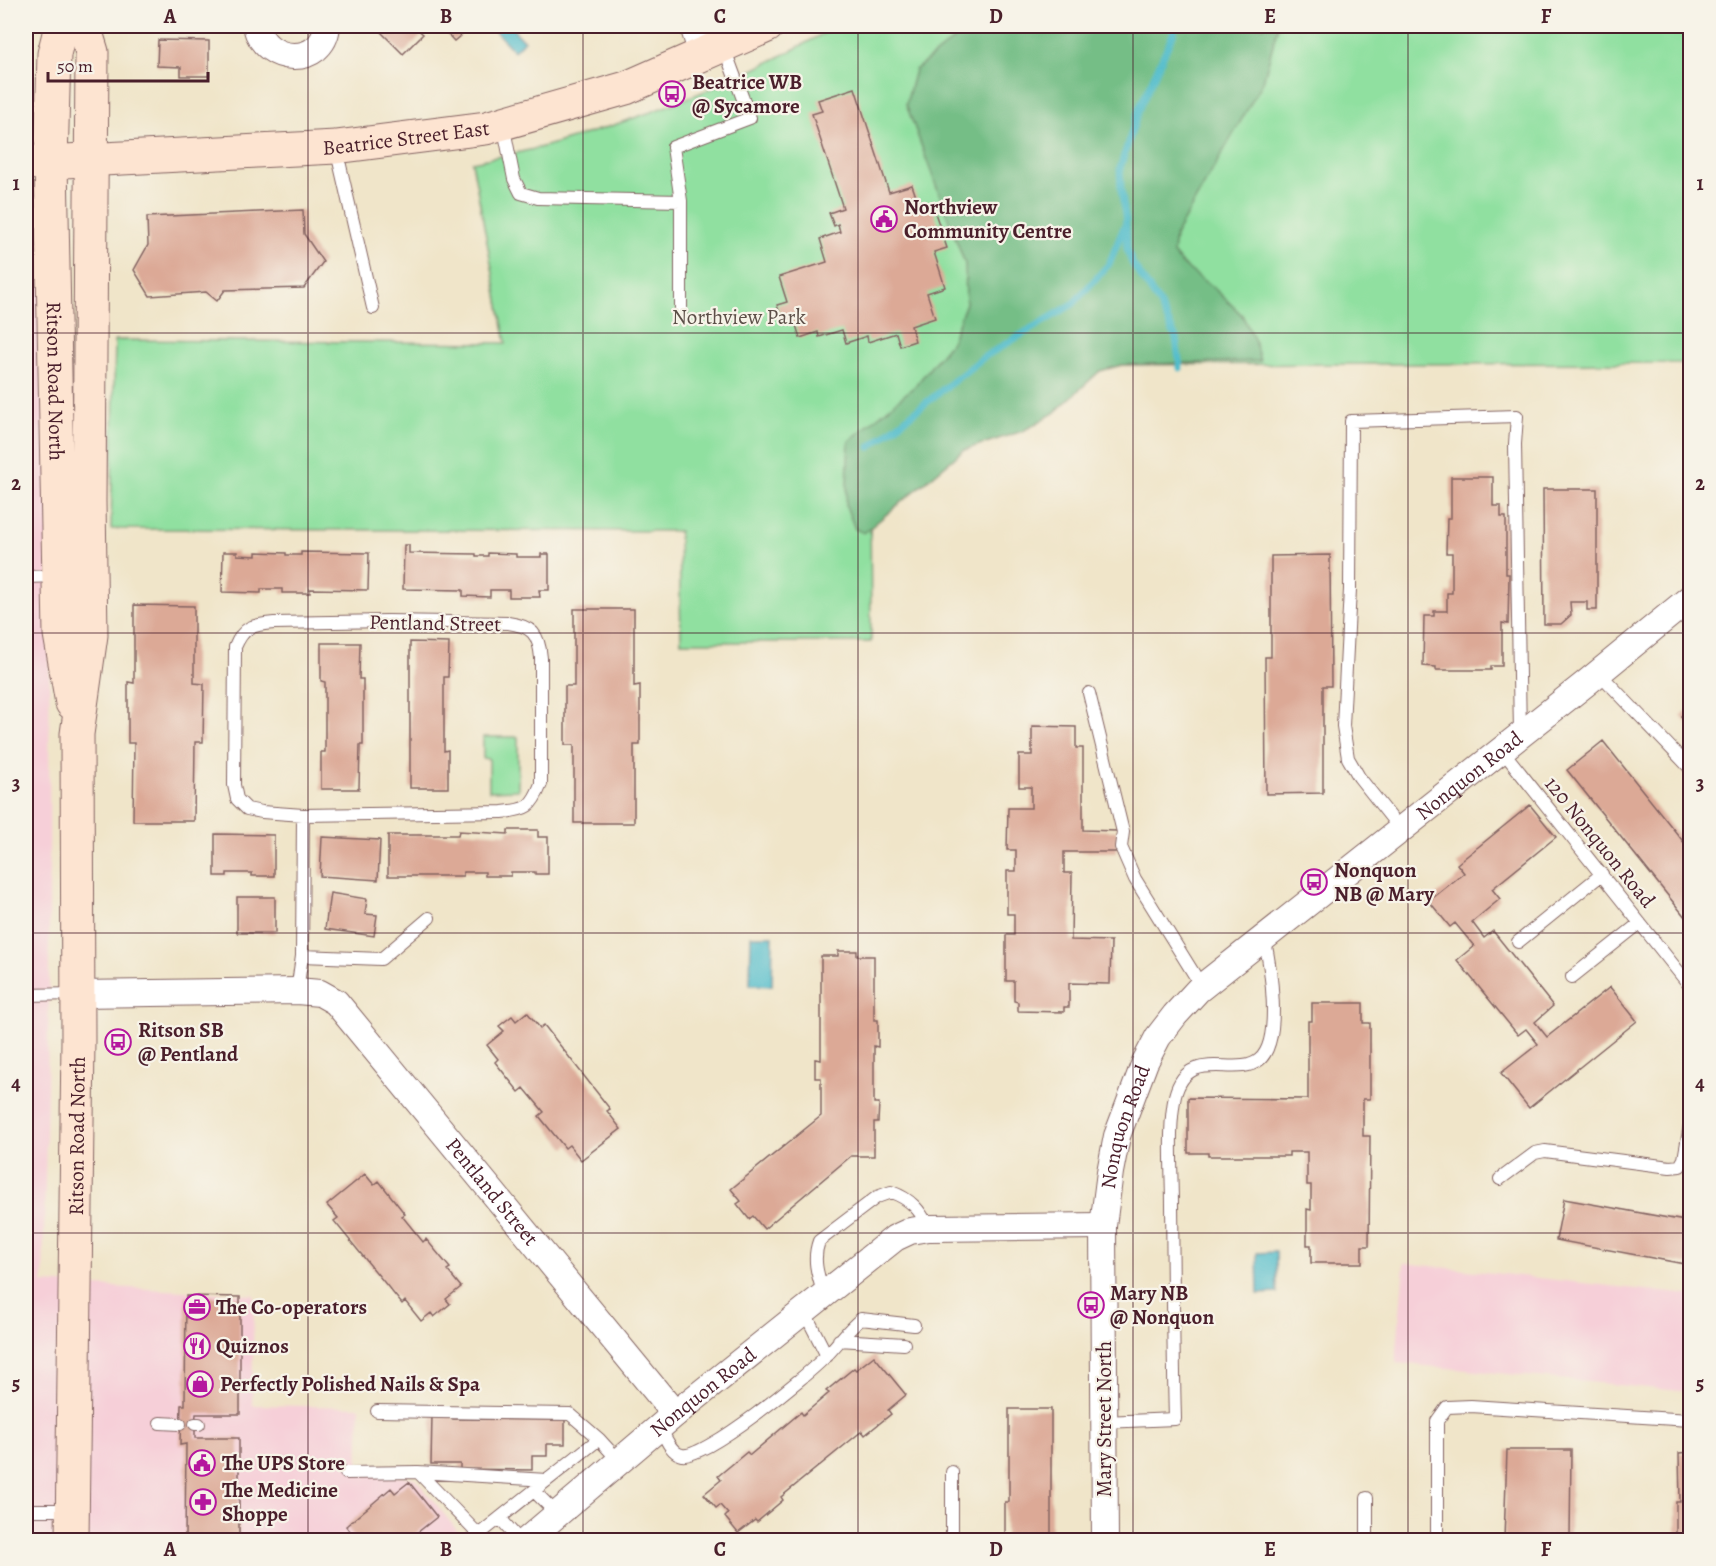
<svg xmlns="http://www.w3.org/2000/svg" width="1716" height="1566" font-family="Alegreya,serif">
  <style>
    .built { fill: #f6cfd8 }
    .green { fill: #90e0a0; stroke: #6d8066; stroke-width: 1.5 }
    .forest { fill: #74be86; stroke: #5f6e58; stroke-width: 1.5 }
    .water { fill: #50bcca; stroke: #4d6e7a; stroke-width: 1.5 }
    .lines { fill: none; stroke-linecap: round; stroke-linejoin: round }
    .stream { stroke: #50bcca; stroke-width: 7 }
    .building { fill: #dca996 }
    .lane-casing { stroke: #846462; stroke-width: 14 }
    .street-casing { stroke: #846462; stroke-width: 28 }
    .secondary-casing { stroke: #846462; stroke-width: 35 }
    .lane { stroke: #fff; stroke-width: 12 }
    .street { stroke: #fff; stroke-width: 26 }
    .secondary { stroke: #fde4d1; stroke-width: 33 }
    .grid { fill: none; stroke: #4a1f2b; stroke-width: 1.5; stroke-opacity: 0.55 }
    .labels { text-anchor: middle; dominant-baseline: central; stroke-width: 4.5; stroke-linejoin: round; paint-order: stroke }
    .poi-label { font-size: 21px; font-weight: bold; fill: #4a1f2b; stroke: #f7f3e8; text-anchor: start }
    .street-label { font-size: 21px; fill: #4a1f2b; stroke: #f7f3e8 }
    .park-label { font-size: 21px; fill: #5c4f48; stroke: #f7f3e8 }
    .neatline { fill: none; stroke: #4a1f2b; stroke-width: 2 }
    .grid-label { font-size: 20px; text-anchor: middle; font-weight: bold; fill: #4a1f2b }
  </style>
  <rect width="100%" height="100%" fill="#f7f3e8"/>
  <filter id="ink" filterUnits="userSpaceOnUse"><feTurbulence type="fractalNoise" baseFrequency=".0167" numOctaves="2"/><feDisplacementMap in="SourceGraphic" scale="12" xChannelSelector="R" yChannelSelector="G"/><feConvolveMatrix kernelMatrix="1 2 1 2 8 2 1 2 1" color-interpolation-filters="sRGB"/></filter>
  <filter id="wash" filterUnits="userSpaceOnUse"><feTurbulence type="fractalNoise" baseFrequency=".008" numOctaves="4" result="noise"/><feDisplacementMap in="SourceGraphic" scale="24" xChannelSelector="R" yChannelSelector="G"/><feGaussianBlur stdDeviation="1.35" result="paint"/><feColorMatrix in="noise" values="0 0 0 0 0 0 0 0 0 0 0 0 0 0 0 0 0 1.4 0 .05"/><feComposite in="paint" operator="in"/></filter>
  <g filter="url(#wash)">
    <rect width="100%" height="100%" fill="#f0e5c9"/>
    <path class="built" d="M50,203L49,991L43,1283L254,1295L252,1405L360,1407L358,1473L415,1478L465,1540H26V204Z
      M1404,1263L1690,1295V1392L1396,1363Z"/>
    <path class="green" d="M836,26H1690V363L1071,365L870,497L871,642H681L679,531L111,529L115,340L506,343L472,162C499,156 527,152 553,144C652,115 748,78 836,26Z
      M483,737H518V790L489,791V759L483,758Z"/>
    <path class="forest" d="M971,26H1278L1263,82L1175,236L1173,253L1183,265L1216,290L1242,315L1254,339L1260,361L1122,365L1100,371L1054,413L1023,431L964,450L864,533L855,529L846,506L849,441L916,385L951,342L966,303L965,264L906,104L915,70Z"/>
    <path class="water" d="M499,26H510L524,41L514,51L494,30Z
      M751,936H773L772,986L750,985Z
      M1276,1252L1277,1293L1258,1294L1257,1253Z"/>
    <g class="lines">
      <path class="stream" d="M1126,225L1127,249L1132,263L1159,303L1176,338L1180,368
        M870,447L984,357L1073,304L1109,264L1126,222L1121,189L1120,168L1139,109L1174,32L1173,26"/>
    </g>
    <g id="blocks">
      <path class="building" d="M150,26H204V29L150,28Z
        M378,26H414L423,34L403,54L376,27Z
        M440,26H472L454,41Z
        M158,40L209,41V76H181V67L157,66Z
        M855,88L889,192L912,185L921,211L933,207L947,248L934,252L945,287L927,293L935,318L911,326L915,341L900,346L896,333L868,342L867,336L846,343L842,330L819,337L818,332L800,338L796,325L781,318L777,305L787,302L779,277L827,262L820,239L840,232L838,224L834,226L829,213L843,208L812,114L822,111L818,100Z
        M303,210L304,234L323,262L304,288L225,290L217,301L206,292L150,296L134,270L148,245L147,217Z
        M1451,477H1493V506H1501V517H1506V574H1509L1508,624L1502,623V666H1491V670H1436V667L1423,666L1424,616H1434V611H1447V593H1452V553H1446L1447,518H1451Z
        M1543,489H1597V610H1587V602H1570L1571,615L1561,624H1544Z
        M404,545H409V553L476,554V556H488V553L516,554V557H541V554H549V590H539L540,597H509V590H490V597L463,596V590L403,589Z
        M223,552H237V555L256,556V552L286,553V555H301V552L369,553L368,590L310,589V593H282V589H261V593L222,592Z
        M1330,555L1331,686H1323V793L1266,794L1265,657H1271V556Z
        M134,605L194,606V683L204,684L203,742H195L194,821H133L134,743H128V682L134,683Z
        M574,609H634V686L640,685V745H634V823H574V745H565V686H574Z
        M410,642L449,643L448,677H444V751L448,750V788H410Z
        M321,643H360L359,679H363V745H360L359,789H321V752H325V682L321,681Z
        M1690,708V727L1681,716Z
        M1032,726L1076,727V748H1083V830L1117,831L1116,852H1064V873H1072L1071,940L1111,941L1110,984L1069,983V1007H1064V1012L1018,1011V1002L1014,1001V981H1006V935H1014V914H1007V871H1016V850H1007L1008,808H1031V787H1019V755H1032Z
        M1603,741L1690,850V923L1567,770Z
        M1530,805L1556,837L1492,889L1500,899L1472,922L1484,938L1493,931L1553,1006L1535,1022L1547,1037L1610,987L1637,1021L1529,1108L1501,1073L1538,1044L1526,1029L1518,1035L1457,960L1474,946L1455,923L1450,927L1429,901L1464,873L1457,864Z
        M508,830H538V837H548V874H535V872H511V876H485V872H463V876H388V835H458L459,831L508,834Z
        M215,834L274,835V876H252V873H227V876H215Z
        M322,837L380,840L378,880L320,876Z
        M330,893L367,899L365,914L377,915L374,936L325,929Z
        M237,897H275V933H237Z
        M838,951H857V956H874V1020H878V1047L874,1046V1103H879L878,1122H874V1156H851L764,1229L753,1216L749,1219L737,1204L741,1201L731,1189L821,1116V1078H815V1059L821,1060V956H838Z
        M1312,1003H1363V1023H1370V1099H1363V1136H1370L1369,1246H1362V1263H1311V1245H1307V1209L1311,1210V1185H1307V1152H1289V1156H1208V1153H1188V1098L1308,1099V1021H1312Z
        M527,1012L540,1028L544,1025L610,1109L607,1111L621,1129L581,1160L569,1145L565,1148L539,1116L544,1112L524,1088L519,1092L495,1062L498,1059L487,1045L504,1031L499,1026L512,1016L516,1021Z
        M365,1174L374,1185L379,1181L405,1214L402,1216L423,1242L426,1239L450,1268L447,1270L461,1287L446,1299L450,1304L434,1317L431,1313L421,1321L405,1301L402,1304L334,1221L338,1218L327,1205Z
        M1564,1199L1690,1222V1265L1556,1240Z
        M186,1296L240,1297V1414H196L195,1424V1438H239V1540H185L186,1444L180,1445L181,1405H185Z
        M874,1356L906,1395L888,1410L891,1414L865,1435L862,1431L781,1497L783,1500L757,1522L755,1520L738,1533L725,1517L728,1514L720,1505L716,1508L704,1494L721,1480L718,1476L747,1452L750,1455L801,1412L803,1415L829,1393L826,1391L854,1368L856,1370Z
        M1009,1409H1051V1540H1005V1502H1009Z
        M432,1415H453V1419L565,1420V1444H547V1456H532V1470L460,1469V1464H431Z
        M1507,1450H1571L1570,1540H1504Z
        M1690,1452V1540H1676V1502H1680L1679,1453Z
        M409,1482L437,1517L408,1540H357L346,1526L391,1488L395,1493Z"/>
    </g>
  </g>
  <g filter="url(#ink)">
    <use href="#blocks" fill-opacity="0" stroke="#846462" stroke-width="1.5"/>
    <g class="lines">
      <g class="lane-casing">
        <path id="lane" d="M503,124L514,179L521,193L538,198L681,201
          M336,148L373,308
          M681,312V201L673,147L750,118L723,45
          M26,577L57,576
          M388,621L508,623C532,626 539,634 541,658V784C532,807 527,810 502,812L303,815L262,812L247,809L237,799L234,785L235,647C244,626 252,625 274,623Z
          M1599,673L1690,768
          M1089,693L1123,832L1121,847L1135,879L1202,987
          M1502,750L1690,986
          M1401,830L1359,777L1348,758L1343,726L1350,589L1351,421L1517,416L1515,444L1520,733
          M1518,942L1602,874
          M302,956L381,959L429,918
          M1572,977L1640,923
          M297,991L302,956L303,815
          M26,995L75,994
          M1500,1179L1535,1153L1545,1151L1670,1167L1680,1166L1684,1159L1690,1125
          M824,1295C818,1276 812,1260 819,1241L877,1197L891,1192C911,1199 920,1210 929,1228
          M804,1311L827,1356
          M839,1340L904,1344
          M377,1411L570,1414L599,1439
          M1104,1422L1175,1419C1173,1348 1173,1276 1172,1205C1172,1172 1168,1127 1175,1096C1188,1045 1235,1079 1259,1060C1283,1041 1270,963 1264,937
          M160,1423L180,1424
          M195,1424H199
          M660,1427C665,1437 671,1453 682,1455C704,1460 808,1375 826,1356C838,1344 847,1330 861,1319L914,1325
          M418,1472L547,1480
          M346,1473L418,1472L479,1535
          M534,1491L557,1514
          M1367,1498V1540
          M26,1510H72
          M500,1518L519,1540
          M472,1540L599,1439L619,1461
          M952,1540V1472
          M1437,1540V1421L1447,1407L1471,1406L1690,1420"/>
      </g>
      <g class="street-casing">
        <g id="street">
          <path d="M256,26C265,65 323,67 327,26"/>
          <path d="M693,26L702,54"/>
          <path id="s1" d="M78,994L297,991L320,993L336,1002L675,1414"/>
          <path id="s2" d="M527,1540L675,1414L895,1238L910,1231L929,1228L1103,1226"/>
          <path id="s3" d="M1105,1540L1103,1226L1110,1172L1117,1136L1145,1062L1158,1037L1175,1015L1198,990L1585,684L1690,598"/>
        </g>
      </g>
      <g class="secondary-casing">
        <g id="secondary">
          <path id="s4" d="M61,26L54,54L51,162L60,634L72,703"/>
          <path id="s5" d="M26,163L336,147L486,128L626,88L767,26"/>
          <path id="s6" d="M72,1540L78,1039L77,734L91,635L89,501L92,52L84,26"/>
        </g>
      </g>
      <use href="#lane" class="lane"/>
      <use href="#street" class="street"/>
      <use href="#secondary" class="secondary"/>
    </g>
  </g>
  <path class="grid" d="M308,26V1540M583,26V1540M858,26V1540M1133,26V1540M1408,26V1540M26,333H1690M26,633H1690M26,933H1690M26,1233H1690"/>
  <defs>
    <g id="bus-ring" transform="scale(1.35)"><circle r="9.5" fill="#f7f3e8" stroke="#b5179e" stroke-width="1.5"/><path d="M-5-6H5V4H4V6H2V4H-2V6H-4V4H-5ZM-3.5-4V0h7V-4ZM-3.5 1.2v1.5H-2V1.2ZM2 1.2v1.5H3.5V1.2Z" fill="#b5179e"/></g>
    <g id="civic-ring" transform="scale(1.35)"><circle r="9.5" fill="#f7f3e8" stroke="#b5179e" stroke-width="1.5"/><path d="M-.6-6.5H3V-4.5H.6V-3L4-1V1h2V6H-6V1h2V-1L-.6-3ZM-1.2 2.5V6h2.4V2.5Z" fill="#b5179e"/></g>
    <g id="office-ring" transform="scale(1.35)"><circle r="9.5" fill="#f7f3e8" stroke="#b5179e" stroke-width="1.5"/><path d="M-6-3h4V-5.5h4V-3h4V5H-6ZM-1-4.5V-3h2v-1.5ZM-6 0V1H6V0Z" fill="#b5179e"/></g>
    <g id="restaurant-ring" transform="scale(1.35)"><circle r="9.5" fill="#f7f3e8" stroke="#b5179e" stroke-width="1.5"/><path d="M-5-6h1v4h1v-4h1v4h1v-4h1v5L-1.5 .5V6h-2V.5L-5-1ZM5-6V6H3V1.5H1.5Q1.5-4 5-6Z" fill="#b5179e"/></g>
    <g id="shop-ring" transform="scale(1.35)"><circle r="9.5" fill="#f7f3e8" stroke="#b5179e" stroke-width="1.5"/><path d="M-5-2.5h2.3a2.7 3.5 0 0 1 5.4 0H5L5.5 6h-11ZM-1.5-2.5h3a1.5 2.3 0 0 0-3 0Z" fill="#b5179e"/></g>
    <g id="pharmacy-ring" transform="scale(1.35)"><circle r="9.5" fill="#f7f3e8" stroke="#b5179e" stroke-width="1.5"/><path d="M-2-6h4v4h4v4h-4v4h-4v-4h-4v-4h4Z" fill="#b5179e"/></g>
  </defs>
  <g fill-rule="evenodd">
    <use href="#bus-ring" x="672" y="94"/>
    <use href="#civic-ring" x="884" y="219"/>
    <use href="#bus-ring" x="1314" y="882"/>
    <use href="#bus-ring" x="118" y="1042"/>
    <use href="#bus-ring" x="1091" y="1305"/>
    <use href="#office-ring" x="197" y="1307"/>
    <use href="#restaurant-ring" x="197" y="1346"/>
    <use href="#shop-ring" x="200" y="1384"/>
    <use href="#civic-ring" x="202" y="1463"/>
    <use href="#pharmacy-ring" x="203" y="1502"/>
  </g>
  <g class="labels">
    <g class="poi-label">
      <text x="692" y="82">Beatrice WB<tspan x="692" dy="24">@ Sycamore</tspan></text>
      <text x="904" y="207">Northview<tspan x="904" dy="24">Community Centre</tspan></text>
      <text x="1334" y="870">Nonquon<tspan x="1334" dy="24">NB @ Mary</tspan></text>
      <text x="138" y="1030">Ritson SB<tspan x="138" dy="24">@ Pentland</tspan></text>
      <text x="1110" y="1293">Mary NB<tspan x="1110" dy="24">@ Nonquon</tspan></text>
      <text x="216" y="1307">The Co-operators</text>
      <text x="216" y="1346">Quiznos</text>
      <text x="220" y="1384">Perfectly Polished Nails &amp; Spa</text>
      <text x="222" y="1463">The UPS Store</text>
      <text x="222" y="1490">The Medicine<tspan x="222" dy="24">Shoppe</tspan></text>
    </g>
    <g class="street-label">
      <text stroke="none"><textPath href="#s5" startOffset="381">Beatrice Street East</textPath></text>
      <text stroke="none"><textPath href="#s4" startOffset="356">Ritson Road North</textPath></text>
      <text transform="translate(435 623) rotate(1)">Pentland Street</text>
      <text stroke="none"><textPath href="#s3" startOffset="920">Nonquon Road</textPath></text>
      <text transform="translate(1600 842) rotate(51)">120 Nonquon Road</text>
      <text stroke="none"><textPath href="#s3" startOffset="416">Nonquon Road</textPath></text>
      <text stroke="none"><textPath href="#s6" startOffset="404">Ritson Road North</textPath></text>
      <text stroke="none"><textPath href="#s1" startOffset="506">Pentland Street</textPath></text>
      <text stroke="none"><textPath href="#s2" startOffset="230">Nonquon Road</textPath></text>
      <text transform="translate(1104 1419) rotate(-90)">Mary Street North</text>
    </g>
    <g class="park-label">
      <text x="739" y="317">Northview Park</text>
    </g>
  </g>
  <rect width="1716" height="1566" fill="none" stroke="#f7f3e8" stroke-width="66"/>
  <path d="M48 72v9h160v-9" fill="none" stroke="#4a1f2b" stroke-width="3"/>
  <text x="57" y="72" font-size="18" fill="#4a1f2b" stroke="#f7f3e8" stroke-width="4.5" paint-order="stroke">50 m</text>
  <rect x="33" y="33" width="1650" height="1500" class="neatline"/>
  <g class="grid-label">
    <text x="170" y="23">A</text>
    <text x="446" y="23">B</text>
    <text x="720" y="23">C</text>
    <text x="996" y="23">D</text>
    <text x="1270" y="23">E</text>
    <text x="1546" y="23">F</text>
    <text x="16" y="190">1</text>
    <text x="1700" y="190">1</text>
    <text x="16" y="490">2</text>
    <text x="1700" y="490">2</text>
    <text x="16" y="790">3</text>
    <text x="1700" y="790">3</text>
    <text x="16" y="1090">4</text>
    <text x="1700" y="1090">4</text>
    <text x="16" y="1390">5</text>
    <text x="1700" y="1390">5</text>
    <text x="170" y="1556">A</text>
    <text x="446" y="1556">B</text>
    <text x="720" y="1556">C</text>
    <text x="996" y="1556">D</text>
    <text x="1270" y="1556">E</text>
    <text x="1546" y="1556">F</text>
  </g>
</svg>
